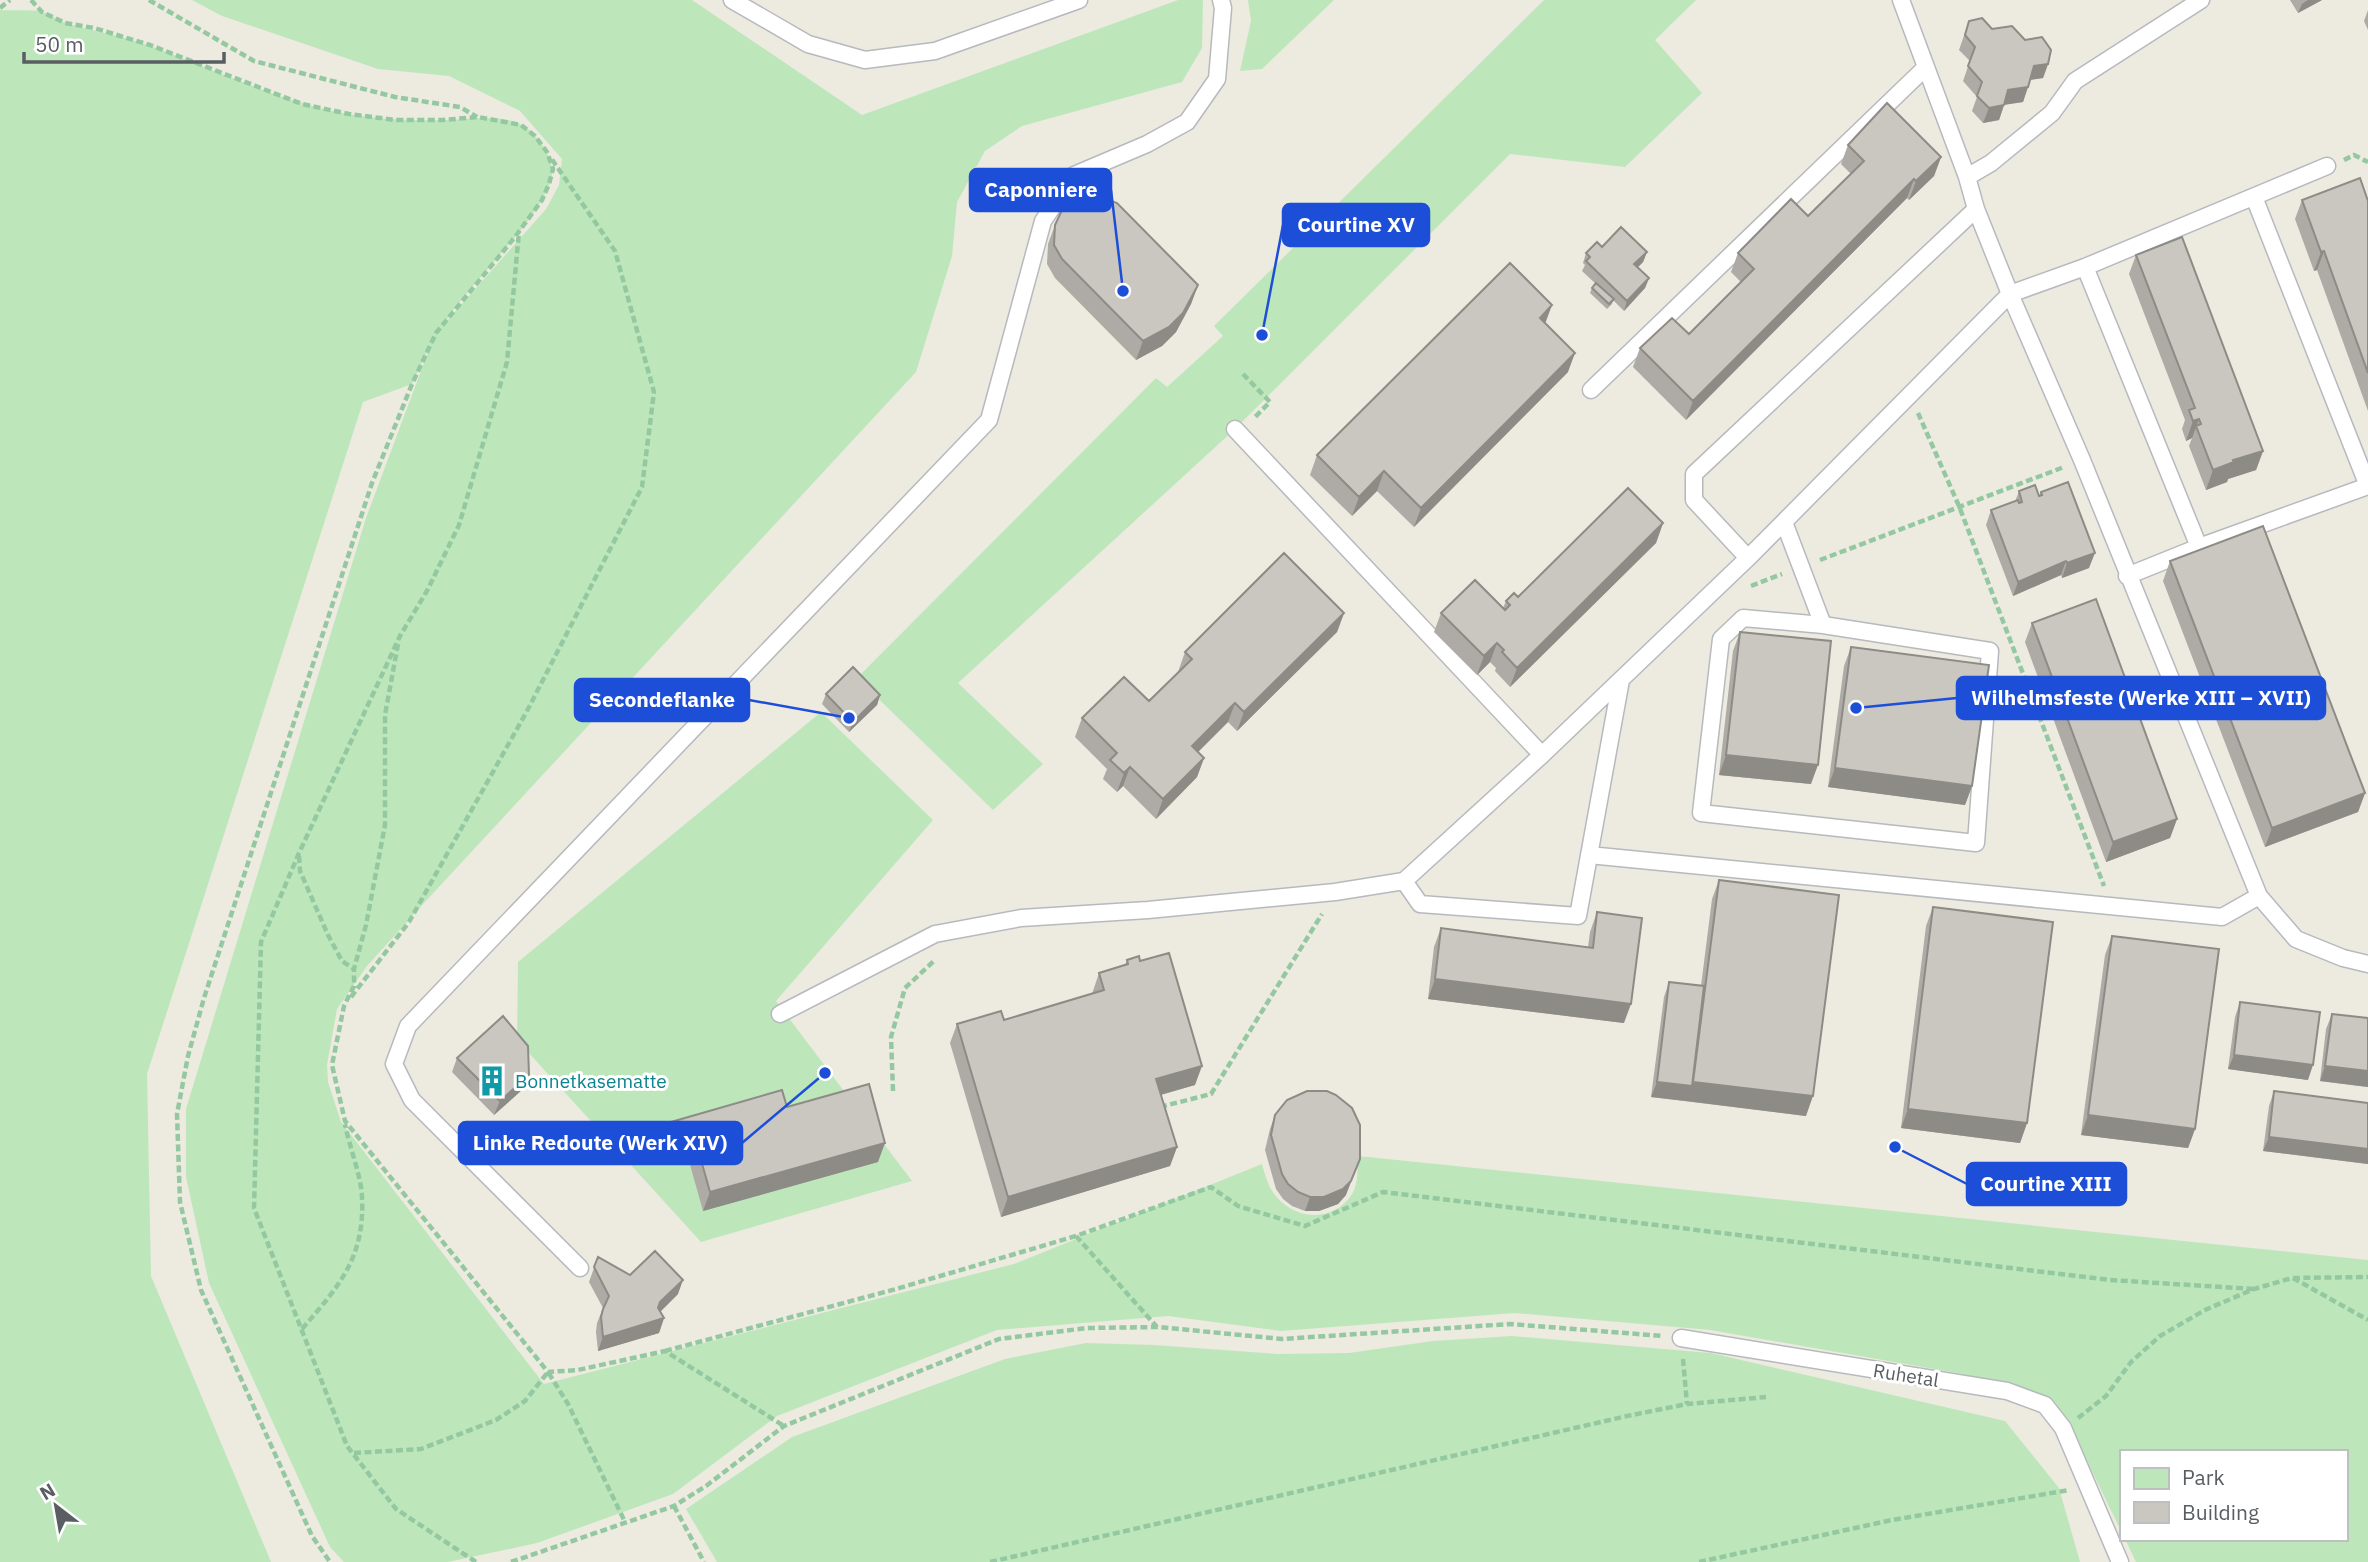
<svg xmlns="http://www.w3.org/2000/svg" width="2368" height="1562" font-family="'IBM Plex Sans',sans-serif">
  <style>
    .green { fill: #bde7bb }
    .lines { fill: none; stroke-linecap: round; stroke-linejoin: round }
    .lane-casing { stroke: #b6b9be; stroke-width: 19 }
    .path { stroke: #94c8a1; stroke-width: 4.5; stroke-dasharray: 7 3.5; stroke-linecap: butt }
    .lane { stroke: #fff; stroke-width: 16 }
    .wall { fill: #aeaaa5 }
    .shaded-wall { fill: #8d8b86 }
    .building { fill: #cac6c0; stroke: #8d8b86; stroke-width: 2 }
    .labels { text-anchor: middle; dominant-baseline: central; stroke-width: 6; stroke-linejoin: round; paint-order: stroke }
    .culture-label { font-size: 19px; fill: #0d838f; stroke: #fff; text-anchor: start }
    .street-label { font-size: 19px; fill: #595e63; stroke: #fff }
    .leader { fill: none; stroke: #1d4ed8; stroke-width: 2.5 }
    .callout-dot { fill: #1d4ed8; stroke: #fff; stroke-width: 2.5 }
    .callout { fill: #1d4ed8; stroke: #1d4ed8; stroke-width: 2.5 }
    .callout-label { font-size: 21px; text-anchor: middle; font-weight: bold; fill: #fff }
  </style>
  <rect width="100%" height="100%" fill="#edeae0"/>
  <path class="green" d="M192,0H692L862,115L1178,0H1203L1202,48L1182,82L1022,126L985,151L957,202L952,256L916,372L424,903L367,966L337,1009L327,1065L328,1082L341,1122L544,1384L1014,1264L1262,1164C1264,1172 1267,1182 1271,1189C1289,1220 1332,1225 1352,1194C1359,1183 1357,1168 1358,1156L2368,1260V1562H2136L2125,1539H2345V1452H2121V1531L2070,1426L2048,1399L1963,1374L1710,1330L1515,1313L1281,1331L1168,1316L997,1330L777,1416L673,1494L537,1543L448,1562H344L330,1547L209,1283L186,1177V1109L366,518L431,344L412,384L363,402L147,1074L151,1276L271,1562H0V10C13,11 30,9 42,12C51,14 58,21 66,23C95,32 125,36 153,47C217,70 280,102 348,114C379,119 412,121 443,120C468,120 498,113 522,125C536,133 549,151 552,167C558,205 465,286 446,322L546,209L559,185L562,159L520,111L449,76L378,69L222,16Z
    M1248,0H1334L1262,69L1240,71L1251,21Z
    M1544,0H1696L1655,40L1702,93L1625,167L1510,154L1235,429L958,683L1043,764L993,810L857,678L1156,378L1167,387L1223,336L1214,326Z
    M821,712L933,820L776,1001L912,1181L701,1242L517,1040L518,962Z
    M1512,1336L1711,1353L2005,1421L2059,1488L2080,1562H717L686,1509L792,1437L1005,1359L1086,1343L1154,1345L1278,1354L1349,1353L1433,1341Z"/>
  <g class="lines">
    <g class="lane-casing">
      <path id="lane" d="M732,0L808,44L865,60L935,51L1079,0
        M1901,0L1967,177L1976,209L2010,294L2082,460L2259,896L2296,939L2343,958L2368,964
        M1967,177L1991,163L2052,113L2075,81L2201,0
        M2085,267L2199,547
        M1591,390L1925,68
        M1235,429L1542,755
        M1784,522L1823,625L1990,651L1976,843L1701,813L1721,639L1743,618L1823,625
        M1748,558L1694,500V474L1976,209
        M2127,576L2199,547L2368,486L2254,197
        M1589,855L2222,917L2259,896
        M1404,881L1420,904L1578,916L1621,680
        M780,1014L935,934L1021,918L1148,910L1335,892L1404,881L1542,755L1748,558L2010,294L2085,267L2327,166
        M580,1268L412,1100L394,1064L408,1026L989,420L1043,221L1074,175L1147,144L1187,122L1217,79L1223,8L1221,0
        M1681,1338L2007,1391L2045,1405L2063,1428L2120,1562"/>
    </g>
    <path class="path" d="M31,0L42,12L65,23L94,28L150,45L302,104L349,114L395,120H443L478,117L521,125L535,136L547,152L553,169L549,184L542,200L515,237L436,333L412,384L372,483L204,998L188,1056L177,1114L180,1202L201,1290L312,1536L330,1562
      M149,0L254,61L395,97L460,107L477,117
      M0,8L10,0
      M2344,160L2354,155L2368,162
      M1243,374L1270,402L1254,418
      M1918,413L1959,506L2104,886
      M1820,560L2064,467
      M1751,586L1782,574
      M398,644L385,715V825L366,925L354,969V986L344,1006L332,1065L345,1121L548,1372L578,1370L665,1351L784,1426
      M299,856L300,871L328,935L342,961L354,969
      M351,997L409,922L527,711L642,487L654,392L615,251L551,158
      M893,1091L891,1037L905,988L935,960
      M1160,1107L1211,1094L1322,914
      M1076,1236L1157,1327
      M2293,1278L2368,1320
      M302,1329C339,1286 365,1258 362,1197C361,1175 349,1146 345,1124
      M665,1351L896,1289L1076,1236L1211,1187L1238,1206L1305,1226L1383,1192L2110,1280L2254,1289
      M1683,1359L1687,1404
      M2078,1418L2106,1396L2131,1362L2160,1336L2205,1310L2254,1289L2292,1278L2368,1277
      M354,1453L421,1449L496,1420L525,1401L548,1372L568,1404L625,1522
      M674,1506L704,1562
      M476,1562L396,1509L347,1446L254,1208L261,942L299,853L400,636L428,589L459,525L507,362L519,232
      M511,1562L674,1506L706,1486L784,1426L999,1339L1087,1328L1158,1327L1282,1339L1510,1324L1663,1336
      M990,1562L1627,1416L1687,1404L1766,1397
      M1699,1562L1892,1520L2069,1490"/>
    <use href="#lane" class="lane"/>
  </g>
  <path class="wall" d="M2290,0H2322L2298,13Z
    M2368,10V30L2364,21Z
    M1969,21L1992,29L2048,64L2043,78L2030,80L2023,102L2004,105L1999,120L1983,123L1972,111L1977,97L1963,81L1970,61L1959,50Z
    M1848,145L1941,157L1934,176L1909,200L1907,198L1686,420L1633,367L1640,348L1689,334L1741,282L1731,272L1738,253L1808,216L1851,174L1841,164Z
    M2302,200L2368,201V411L2317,270L2314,271L2295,219Z
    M1055,225L1198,285L1191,304L1176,332L1162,346L1136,360L1055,278L1047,264L1048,244Z
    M1602,247L1647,252L1643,262L1638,267L1649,278L1645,288L1624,311L1613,300L1612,304L1607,309L1590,293L1592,288L1596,284L1582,271L1585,265L1583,263L1586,253Z
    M2136,255L2263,451L2256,470L2228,479L2227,482L2206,490L2189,446L2192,438L2186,441L2182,429L2185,420L2129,274Z
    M1546,323L1568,372L1414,527L1377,491L1352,516L1310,475L1317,455Z
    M2019,491L2039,496L2041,492L2089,568L2062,578L2061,575L2013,596L1986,525L1991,510L2015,502Z
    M1663,523L1656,543L1510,687L1495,671L1496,668L1490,662L1477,675L1434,632L1441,613L1503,608L1506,601L1518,597Z
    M2170,561L2365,793L2358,812L2265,847L2163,581Z
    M1344,613L1337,632L1237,731L1228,722L1198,752L1204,758L1197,777L1156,819L1123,786L1117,792L1103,779L1107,769L1075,737L1082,718L1149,701L1178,672L1185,652Z
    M2032,623L2177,819L2170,838L2106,862L2025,642Z
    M1740,632L1811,784L1719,775L1733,651Z
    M1851,647L1972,786L1965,805L1828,787L1844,666Z
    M826,694L880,695L877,705L849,732L822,704Z
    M1719,880L1806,1116L1651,1097L1664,997L1669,982L1701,986L1712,899Z
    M1933,907L2027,1123L2020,1143L1901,1128L1926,926Z
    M1597,912L1624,1023L1428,999L1434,947L1441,928L1588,947L1590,932Z
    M2112,936L2195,1129L2188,1148L2081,1135L2105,955Z
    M1127,960L1140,961L1195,1085L1161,1095L1177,1147L1170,1166L1001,1217L950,1043L957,1024L1004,1020L1092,994L1099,973L1125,965Z
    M2240,1002L2308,1080L2228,1069L2235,1017Z
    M2332,1014L2368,1018V1087L2320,1081L2326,1029Z
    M457,1058L523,1089L494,1115L452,1072Z
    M2274,1091L2368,1103V1164L2263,1151L2269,1106Z
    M787,1107L878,1162L703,1211L687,1154L661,1161L657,1143L664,1124Z
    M1275,1115L1346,1195L1338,1204L1319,1211H1305L1292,1206L1283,1199L1276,1189L1265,1150L1270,1129Z
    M598,1257L630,1275L678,1294L660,1312L664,1318L659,1333L598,1351L596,1332L597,1323L603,1308L589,1282Z"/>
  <path class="shaded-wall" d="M2308,0H2322L2298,13L2302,4Z
    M2048,64L2043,78L2028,80L2034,66Z
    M2028,87L2023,102L2002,105L2008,90Z
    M2004,105L1999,120L1983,123L1989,108Z
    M1941,157L1934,176L1909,200L1916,181Z
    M1914,179L1907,198L1686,420L1693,401Z
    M2324,251L2317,270L2314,271L2321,252Z
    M1647,252L1643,262L1631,274L1634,264Z
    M1649,278L1645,288L1624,311L1627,301Z
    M1198,285L1191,304L1176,332L1162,346L1136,360L1143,341Z
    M1552,305L1545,324L1540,318Z
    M1575,353L1568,372L1414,527L1421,508Z
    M2199,419L2192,438L2186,441L2193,421Z
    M2263,451L2256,470L2228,479L2227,482L2206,490L2213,470L2233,460Z
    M1384,471L1377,491L1352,516L1359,497Z
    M1663,523L1656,543L1510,687L1517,668Z
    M2095,553L2089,568L2062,578L2067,563Z
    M2066,561L2061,575L2013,596L2018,582Z
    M1344,613L1337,632L1237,731L1244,712Z
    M1497,643L1490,662L1477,675L1484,656Z
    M880,695L877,705L849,732L853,722Z
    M1235,703L1228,722L1185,765L1192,746Z
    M1726,755L1818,765L1811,784L1719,775Z
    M1204,758L1197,777L1156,819L1163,799Z
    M1130,767L1123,786L1117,792L1124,773Z
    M1835,768L1972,786L1965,805L1828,787Z
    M2365,793L2358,812L2265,847L2272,828Z
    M2177,819L2170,838L2106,862L2113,842Z
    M1435,979L1631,1004L1624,1023L1428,999Z
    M2234,1055L2313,1065L2308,1080L2228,1069Z
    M1202,1066L1195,1085L1149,1098L1156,1079Z
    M2325,1066L2368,1071V1087L2320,1081Z
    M529,1075L523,1089L494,1115L500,1101Z
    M1657,1082L1692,1086L1686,1101L1651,1097Z
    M1693,1082L1813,1096L1806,1116L1686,1101Z
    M1908,1109L2027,1123L2020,1143L1901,1128Z
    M2088,1115L2195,1129L2188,1148L2081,1135Z
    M694,1135L687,1154L661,1161L668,1142Z
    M2269,1137L2368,1149V1164L2263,1151Z
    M885,1143L878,1162L703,1211L710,1192Z
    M1177,1147L1170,1166L1001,1217L1008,1197Z
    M1360,1159L1346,1195L1338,1204L1319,1211H1305L1310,1197Z
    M683,1280L678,1294L655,1317L660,1302Z
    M664,1318L659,1333L598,1351L603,1337Z"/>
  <path class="building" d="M1982,18L1992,29L2012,26L2025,40L2042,37L2051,50L2048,64L2034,66L2028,87L2008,90L2004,105L1989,108L1977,96L1982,82L1968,66L1975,47L1965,35L1969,21Z
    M1887,103L1941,157L1916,181L1914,179L1693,401L1640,348L1672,318L1689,334L1754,269L1738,253L1791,199L1808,216L1864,161L1848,145Z
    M2360,178L2368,201V373L2324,251L2321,252L2302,200Z
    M1096,195L1117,203L1198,285L1183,313L1169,327L1143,341L1062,259L1054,245L1055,225L1062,210L1082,197Z
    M1621,227L1647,252L1634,264L1649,278L1627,301L1586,261L1590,257L1586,253L1597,242L1602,247Z
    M2182,237L2263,451L2233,460L2234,462L2213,470L2196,426L2201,424L2199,419L2193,421L2189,410L2195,408L2136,255Z
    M1510,263L1552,305L1540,318L1575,353L1421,508L1384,471L1359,497L1317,455Z
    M1596,283L1614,299L1609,304L1592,288Z
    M2068,482L2095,553L2067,563L2066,561L2018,582L1991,510L2018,500L2019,503L2022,502L2019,491L2035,485L2039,496L2042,495L2041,492Z
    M1628,488L1663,523L1517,668L1502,652L1504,650L1497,643L1484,656L1441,613L1475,580L1505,610L1510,605L1506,601L1514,593L1518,597Z
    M2263,526L2365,793L2272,828L2170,561Z
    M1284,553L1344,613L1244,712L1235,703L1192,746L1204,758L1163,799L1130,767L1124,773L1110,760L1117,753L1082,718L1124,677L1149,701L1192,659L1185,652Z
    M2096,599L2177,819L2113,842L2032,623Z
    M1740,632L1831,641L1818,765L1726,755Z
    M1851,647L1989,665L1972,786L1835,768Z
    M853,667L880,695L853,722L826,694Z
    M1719,880L1839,895L1813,1096L1693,1082Z
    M1933,907L2053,922L2027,1123L1908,1109Z
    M1597,912L1642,918L1631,1004L1435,979L1441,928L1593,948Z
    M2112,936L2219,949L2195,1129L2088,1115Z
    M1169,953L1202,1066L1156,1079L1177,1147L1008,1197L957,1024L1001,1011L1004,1020L1104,990L1099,973L1128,964L1127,960L1139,956L1140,961Z
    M1669,982L1704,986L1692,1086L1657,1082Z
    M2240,1002L2320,1012L2313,1065L2234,1055Z
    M2332,1014L2368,1018V1071L2325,1066Z
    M503,1016L528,1046L529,1075L500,1101L457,1058Z
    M869,1084L885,1143L710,1192L694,1135L668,1142L664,1124L782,1090L787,1107Z
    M1307,1091H1327L1336,1095L1352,1108L1360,1125V1159L1351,1181L1343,1189L1324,1197H1310L1298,1192L1288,1184L1282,1174L1271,1135L1275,1115L1287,1100Z
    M2274,1091L2368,1103V1149L2269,1137Z
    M655,1251L683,1280L660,1302L658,1308L664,1318L603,1337L601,1317L603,1309L609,1296L594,1267L598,1257L630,1275Z"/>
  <defs>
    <g id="building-bare" transform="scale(2.415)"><path d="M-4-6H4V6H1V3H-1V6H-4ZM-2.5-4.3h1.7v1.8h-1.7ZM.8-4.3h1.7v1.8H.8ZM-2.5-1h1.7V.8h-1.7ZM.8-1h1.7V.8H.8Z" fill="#0f9aa8" stroke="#fff" stroke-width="2.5" paint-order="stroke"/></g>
  </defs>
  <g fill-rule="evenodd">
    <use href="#building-bare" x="492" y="1081"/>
  </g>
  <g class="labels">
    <g class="culture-label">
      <text x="515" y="1081">Bonnetkasematte</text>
    </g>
    <g class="street-label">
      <text transform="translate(1906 1375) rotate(9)">Ruhetal</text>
    </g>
  </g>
  <path class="leader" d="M1123 291L1111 190M1262 335L1283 225M1856 708L1957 698M849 718L749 700M825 1073L742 1143M1895 1147L1967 1184"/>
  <g class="callout-dot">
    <circle cx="1123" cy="291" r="7"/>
    <circle cx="1262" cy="335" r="7"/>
    <circle cx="1856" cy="708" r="7"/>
    <circle cx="849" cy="718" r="7"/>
    <circle cx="825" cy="1073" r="7"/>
    <circle cx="1895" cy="1147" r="7"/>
  </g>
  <g class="callout">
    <rect x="970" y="169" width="141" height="42" rx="7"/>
    <rect x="1283" y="204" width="146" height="42" rx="7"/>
    <rect x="1957" y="677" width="368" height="42" rx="7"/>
    <rect x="575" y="679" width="174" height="42" rx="7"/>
    <rect x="459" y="1122" width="283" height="42" rx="7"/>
    <rect x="1967" y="1163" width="159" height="42" rx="7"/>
  </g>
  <g class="callout-label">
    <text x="1041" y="197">Caponniere</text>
    <text x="1356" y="232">Courtine XV</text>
    <text x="2141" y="705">Wilhelmsfeste (Werke XIII – XVII)</text>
    <text x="662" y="707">Secondeflanke</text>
    <text x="600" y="1150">Linke Redoute (Werk XIV)</text>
    <text x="2046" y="1191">Courtine XIII</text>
  </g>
  <rect x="2120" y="1450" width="228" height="91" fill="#ffffff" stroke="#bdbfc1" stroke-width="2"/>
  <rect x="2134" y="1468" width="35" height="21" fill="#bde7bb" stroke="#bdbfc1" stroke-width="2"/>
  <text x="2182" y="1485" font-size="21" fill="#595e63">Park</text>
  <rect x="2134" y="1502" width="35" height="21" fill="#cac6c0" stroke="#bdbfc1" stroke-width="2"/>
  <text x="2182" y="1520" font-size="21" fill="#595e63">Building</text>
  <g transform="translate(56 1506) rotate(329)" stroke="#ffffff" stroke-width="5" paint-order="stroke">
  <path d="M0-5L12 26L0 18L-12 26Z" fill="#595e63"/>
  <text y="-10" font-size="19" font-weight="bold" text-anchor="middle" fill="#595e63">N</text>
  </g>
  <path d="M24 52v10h200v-10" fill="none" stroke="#595e63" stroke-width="3.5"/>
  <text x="35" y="52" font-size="21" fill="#595e63" stroke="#ffffff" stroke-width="5" paint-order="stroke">50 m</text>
</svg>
